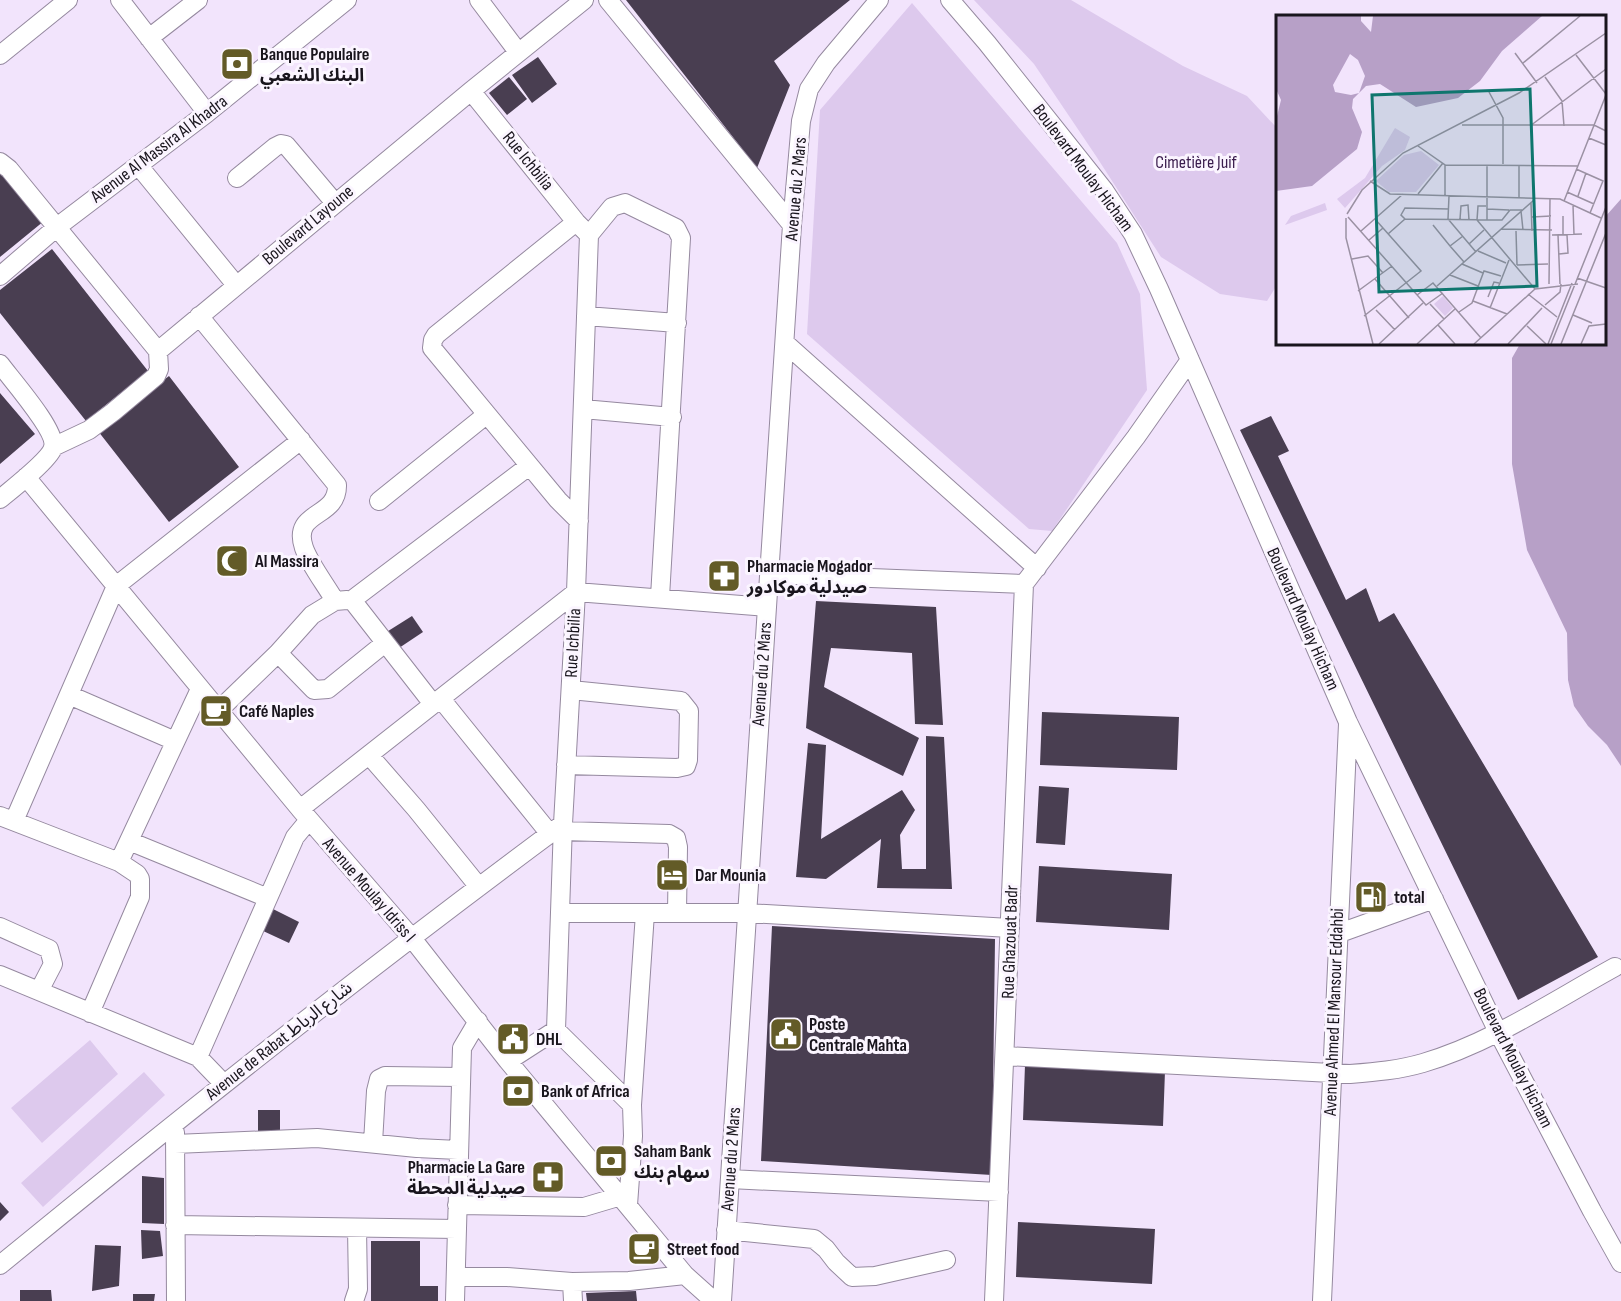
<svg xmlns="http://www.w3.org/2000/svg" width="1621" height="1301" font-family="'Sofia Sans Condensed','Noto Sans Arabic',sans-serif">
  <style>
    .green { fill: #ddc9ed }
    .water { fill: #b7a0c7 }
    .building { fill: #493e51 }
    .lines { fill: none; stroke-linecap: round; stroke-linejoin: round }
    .minor-casing { stroke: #95899f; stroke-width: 20 }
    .minor { stroke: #fff; stroke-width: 18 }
    .labels { text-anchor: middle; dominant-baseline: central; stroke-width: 6; stroke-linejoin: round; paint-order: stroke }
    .poi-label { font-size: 18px; font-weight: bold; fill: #19151d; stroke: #fbf5ff; text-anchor: start }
    .street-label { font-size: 18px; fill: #19151d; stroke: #fbf5ff }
    .park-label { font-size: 18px; fill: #3a1c4d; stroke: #fbf5ff }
    .inset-road { fill: none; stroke: #9b91a3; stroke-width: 1.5 }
    .view { fill: #0f766e; fill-opacity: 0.15; stroke: #0f766e; stroke-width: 3 }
    .inset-edge { fill: none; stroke: #19151d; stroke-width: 3 }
  </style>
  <rect width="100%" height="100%" fill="#f2e4fc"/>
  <path class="green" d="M974,0H1071L1183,66L1247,96L1277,128V285L1267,301L1220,294L1161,257L1096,156L1034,64Z
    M912,3L1117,243L1140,294L1147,390L1052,531L1029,529L807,334L820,110Z
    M90,1040L118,1074L42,1143L11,1108Z
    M144,1072L165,1095L43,1207L21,1183Z"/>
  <path class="water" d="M1621,199V766L1607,745L1588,726L1574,706L1568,680L1567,633L1527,550L1512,464V358L1520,344H1604L1605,217Z"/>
  <path class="building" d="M626,0H850L774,61L790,85L757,168Z
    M538,57L557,84L532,103L512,75Z
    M509,77L527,99L507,115L489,93Z
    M0,171L44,221L0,257Z
    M52,249L148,371L86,421L0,313V290Z
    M169,376L239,467L169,522L98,431Z
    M0,393L35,434L0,464Z
    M1271,416L1289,451L1278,456L1346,600L1366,588L1379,622L1394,613L1598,957L1518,1000L1240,430Z
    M816,601L936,607L943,725L915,724L912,653L831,648L824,687L919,738L903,776L806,728Z
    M412,616L423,632L396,650L385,633Z
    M1042,712L1179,717L1177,770L1040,765Z
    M926,736L944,737L952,889L877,888L881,839L826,879L796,877L808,743L826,745L821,839L902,790L915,810L900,835L902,869H926Z
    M1039,786L1069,788L1065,845L1036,843Z
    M1039,866L1172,874L1169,930L1036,922Z
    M271,908L299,922L289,943L261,930Z
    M772,926L995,939L992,1175L761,1161Z
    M1025,1065L1165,1071L1163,1126L1023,1120Z
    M258,1110H280V1135H258Z
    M142,1176L164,1178V1224L142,1223Z
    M0,1202L9,1212L0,1221Z
    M1018,1222L1155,1229L1152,1284L1016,1277Z
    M141,1230L160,1231L163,1256L142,1259Z
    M371,1241H420V1286H438V1301H371Z
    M95,1245L121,1246L119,1286L92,1291Z
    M20,1290H51L52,1301H20Z
    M636,1291L637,1301H587L586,1293Z
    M133,1294H155L154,1301H133Z"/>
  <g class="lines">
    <g class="minor-casing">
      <path id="minor" d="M120,0L207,113
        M479,0L518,52
        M608,0L792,225
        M950,0L987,43L1104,190L1133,234L1159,289L1348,722L1498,1032L1592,1211L1621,1263
        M149,38L198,0
        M0,55L68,0
        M471,91L576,222L589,235L576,592L563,824L556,1030L632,1105L633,1136L628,1205
        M0,162L9,169L158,351L471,91L584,0
        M138,165L236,285
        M237,178L275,147L281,144L286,145L335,203
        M576,222L436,335L433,340L432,348L558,500L579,521
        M589,235L612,207L625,203L676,228L681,238L660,597
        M0,276L57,227L207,113L347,0
        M199,316L337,485C338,519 291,510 304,548C310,565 326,585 335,601
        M586,316L677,323
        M785,343L1037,568
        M0,364C11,379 58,432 53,448C49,460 11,490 0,499
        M583,409L672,417
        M53,447L89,430L113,412L156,376L159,369L158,351
        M26,477L300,809L411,937L508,1061L685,1275L714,1301
        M379,501L486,415
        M769,574L1024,584L1136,437L1190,360
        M278,653L314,690L328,689L385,643
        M69,695L175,741
        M441,699L550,834
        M433,704L352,600L529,466
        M218,711L278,653L312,615L335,601L347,600
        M369,755L416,809L479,887
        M566,765L677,768L686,766L688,760L689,711L681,701L571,690
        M300,809L576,592L767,607
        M0,816L119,862L137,874L140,879V897L90,1013
        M14,821L116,586L301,440
        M563,831L669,834L676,838L678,847L677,912
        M129,841L268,898
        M119,862L200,689
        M560,913H747L1010,928
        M0,927L49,949L53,964L39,991
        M1337,934L1434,899
        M0,975L198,1057L224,1084
        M1005,1056L1350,1074C1375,1072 1399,1070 1423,1063C1491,1043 1553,1001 1615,967
        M198,1057L295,837L309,820
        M508,1061L556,1030
        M632,1105L645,913
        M175,1132L176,1301
        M373,1143L376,1091L379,1079L385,1076L460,1077
        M175,1144L317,1138L417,1148L458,1150
        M730,1179L999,1192
        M457,1205L584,1207L621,1196
        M175,1225L457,1229
        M726,1230L814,1239L826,1249L836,1262L852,1277L875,1276L946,1260
        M0,1265C184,1114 371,966 563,824
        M456,1277H507L572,1282L629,1281L685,1275
        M572,1282L573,1301
        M354,1301L358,1289L357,1228
        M455,1301L462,1048L478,1021
        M722,1301L767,607L792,225L801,121L809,89L826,63L879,0
        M994,1301L1024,584
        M1322,1301L1348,724"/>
    </g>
    <use href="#minor" class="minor"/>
  </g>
  <defs>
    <g id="bank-square" transform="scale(1.725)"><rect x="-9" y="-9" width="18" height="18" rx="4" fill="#635b27" stroke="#fbf5ff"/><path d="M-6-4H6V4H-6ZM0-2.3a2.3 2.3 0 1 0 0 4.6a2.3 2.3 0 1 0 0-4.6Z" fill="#fff"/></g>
    <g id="mosque-square" transform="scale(1.725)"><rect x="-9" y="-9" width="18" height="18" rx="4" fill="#635b27" stroke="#fbf5ff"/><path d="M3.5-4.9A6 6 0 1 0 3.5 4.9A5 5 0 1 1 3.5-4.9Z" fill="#fff"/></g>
    <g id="pharmacy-square" transform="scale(1.725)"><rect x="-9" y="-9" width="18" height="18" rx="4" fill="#635b27" stroke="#fbf5ff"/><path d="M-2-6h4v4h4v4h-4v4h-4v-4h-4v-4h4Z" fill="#fff"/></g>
    <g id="cafe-square" transform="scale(1.725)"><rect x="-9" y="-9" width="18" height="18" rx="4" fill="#635b27" stroke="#fbf5ff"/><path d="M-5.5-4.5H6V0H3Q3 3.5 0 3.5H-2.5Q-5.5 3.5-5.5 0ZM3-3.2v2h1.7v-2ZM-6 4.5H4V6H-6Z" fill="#fff"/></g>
    <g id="hotel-square" transform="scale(1.725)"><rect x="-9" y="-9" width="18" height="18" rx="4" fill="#635b27" stroke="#fbf5ff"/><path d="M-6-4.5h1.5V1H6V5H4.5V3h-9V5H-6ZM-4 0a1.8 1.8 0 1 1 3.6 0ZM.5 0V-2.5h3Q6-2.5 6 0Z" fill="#fff"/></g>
    <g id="fuel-square" transform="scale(1.725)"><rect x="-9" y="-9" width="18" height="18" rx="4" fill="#635b27" stroke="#fbf5ff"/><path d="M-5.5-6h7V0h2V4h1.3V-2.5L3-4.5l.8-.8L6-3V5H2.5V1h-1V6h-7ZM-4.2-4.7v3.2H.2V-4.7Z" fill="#fff"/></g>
    <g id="civic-square" transform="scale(1.725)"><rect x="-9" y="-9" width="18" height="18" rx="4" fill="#635b27" stroke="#fbf5ff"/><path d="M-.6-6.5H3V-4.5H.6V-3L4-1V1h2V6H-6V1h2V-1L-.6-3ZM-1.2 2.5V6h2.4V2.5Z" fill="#fff"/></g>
  </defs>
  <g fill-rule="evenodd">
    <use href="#bank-square" x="237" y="64"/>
    <use href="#mosque-square" x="232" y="561"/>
    <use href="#pharmacy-square" x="724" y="576"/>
    <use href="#cafe-square" x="216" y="711"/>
    <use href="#hotel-square" x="672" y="875"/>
    <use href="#fuel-square" x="1371" y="897"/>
    <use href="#civic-square" x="786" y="1034"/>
    <use href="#civic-square" x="513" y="1039"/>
    <use href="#bank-square" x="518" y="1091"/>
    <use href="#bank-square" x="611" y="1161"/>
    <use href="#pharmacy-square" x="548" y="1177"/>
    <use href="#cafe-square" x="644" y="1249"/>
  </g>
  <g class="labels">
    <g class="poi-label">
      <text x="260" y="54">Banque Populaire<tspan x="260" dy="21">البنك الشعبي</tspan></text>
      <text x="255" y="561">Al Massira</text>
      <text x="747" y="566">Pharmacie Mogador<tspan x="747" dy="21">صيدلية موكادور</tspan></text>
      <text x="239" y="711">Café Naples</text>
      <text x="695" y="875">Dar Mounia</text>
      <text x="1394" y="897">total</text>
      <text x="809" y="1024">Poste<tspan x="809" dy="21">Centrale Mahta</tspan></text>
      <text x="536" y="1039">DHL</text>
      <text x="541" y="1091">Bank of Africa</text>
      <text x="634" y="1151">Saham Bank<tspan x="634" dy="21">سهام بنك</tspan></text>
      <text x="525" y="1167" text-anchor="end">Pharmacie La Gare<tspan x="525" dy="21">صيدلية المحطة</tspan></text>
      <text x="667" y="1249">Street food</text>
    </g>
    <g class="street-label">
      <text transform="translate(159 149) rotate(-37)">Avenue Al Massira Al Khadra</text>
      <text transform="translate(528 161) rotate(51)">Rue Ichbilia</text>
      <text transform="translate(1083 168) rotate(53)">Boulevard Moulay Hicham</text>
      <text transform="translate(796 189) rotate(-85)">Avenue du 2 Mars</text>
      <text transform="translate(308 225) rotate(-40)">Boulevard Layoune</text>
      <text transform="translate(1303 619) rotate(66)">Boulevard Moulay Hicham</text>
      <text transform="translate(573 643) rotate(-87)">Rue Ichbilia</text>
      <text transform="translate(762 674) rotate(-86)">Avenue du 2 Mars</text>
      <text transform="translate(369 890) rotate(49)">Avenue Moulay Idriss I</text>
      <text transform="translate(1010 942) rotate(-88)">Rue Ghazouat Badr</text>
      <text transform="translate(1334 1012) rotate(-88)">Avenue Ahmed El Mansour Eddahbi</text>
      <text transform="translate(279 1041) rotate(-38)">Avenue de Rabat شارع الرباط</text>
      <text transform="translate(1513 1058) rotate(63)">Boulevard Moulay Hicham</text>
      <text transform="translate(731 1159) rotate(-86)">Avenue du 2 Mars</text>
    </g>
    <g class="park-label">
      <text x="1196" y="162">Cimetière Juif</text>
    </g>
  </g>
  <g transform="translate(1276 15)">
    <rect width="330" height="330" fill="#f2e4fc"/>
    <path d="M119,113L134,122L129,135L106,151L69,193L61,184L89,163ZM145,136L163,150L140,177H113L100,166L128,140ZM49,188L51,195L9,210L15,201ZM167,281L177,293L169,301L158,289Z" fill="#ddc9ed"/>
    <path d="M0,1H85V6L95,17L97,1H266L226,36L204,66L182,83L140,92L104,69L90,71L77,84L76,93L86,117L81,134L36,171L0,176V105L5,85L0,74ZM74,39L82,45L89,61L83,78L75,80L59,77L57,70Z" fill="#b7a0c7" fill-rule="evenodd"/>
    <path class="inset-road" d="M239,38L261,68M300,40L330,79M247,48L304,1M269,62L286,86L288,111M213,77L227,103V149M186,110H318L330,116M254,111L330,54M313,123L330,130M142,131L169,150V181M169,150L302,151M211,150V205M300,154L327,166L314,198M94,166L114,179L284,184L325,203M291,177L318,189M142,179L167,148M173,181L172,204L200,237M302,181L310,158M243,183V150M288,186L330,80M255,188L256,216M297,190L298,220M211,194L233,195M245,196L247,215M71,199L86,175L127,138L243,78L330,18M72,202L150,290L167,278M256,202L275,201M70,203V223L97,329M129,204L125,200L129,193L173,194M184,204L185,191L192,190L193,205M201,205L202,191H210M157,210L174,231L187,221M225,214L276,215M85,216L127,179M240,216L241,250M112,219L129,204L226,205L234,195H246M276,220L306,219M282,220L284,269M287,220V201M93,225L107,213M193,229L208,215M174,231L188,247M202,236L230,248M283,239L292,238L291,220M76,244L92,241L107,258M186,249L207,258M241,250L272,249M174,260L202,271M301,263L330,273M99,264L133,303M273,269L274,183M161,271L258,185M259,274L302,269M82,276L116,251M252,279L281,302M141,280L157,268L205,323M212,282L218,267L223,268M197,286L231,299M154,289L168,304M269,290L284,277L285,269M214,293L233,245M100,295L119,315M183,297L196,288L208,256L225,261M297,300L316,308M88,301L145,256L99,204M162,310L179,329M251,311L270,329M103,329L147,288M141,329L179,294M198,329L259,274L201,205M232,329L266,293M272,329L296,268M275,329L330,192M285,329L330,218M305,329L313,311L330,309"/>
    <path class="view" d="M254,74L261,271L103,277L96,80Z"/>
    <rect width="330" height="330" class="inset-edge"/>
  </g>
</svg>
